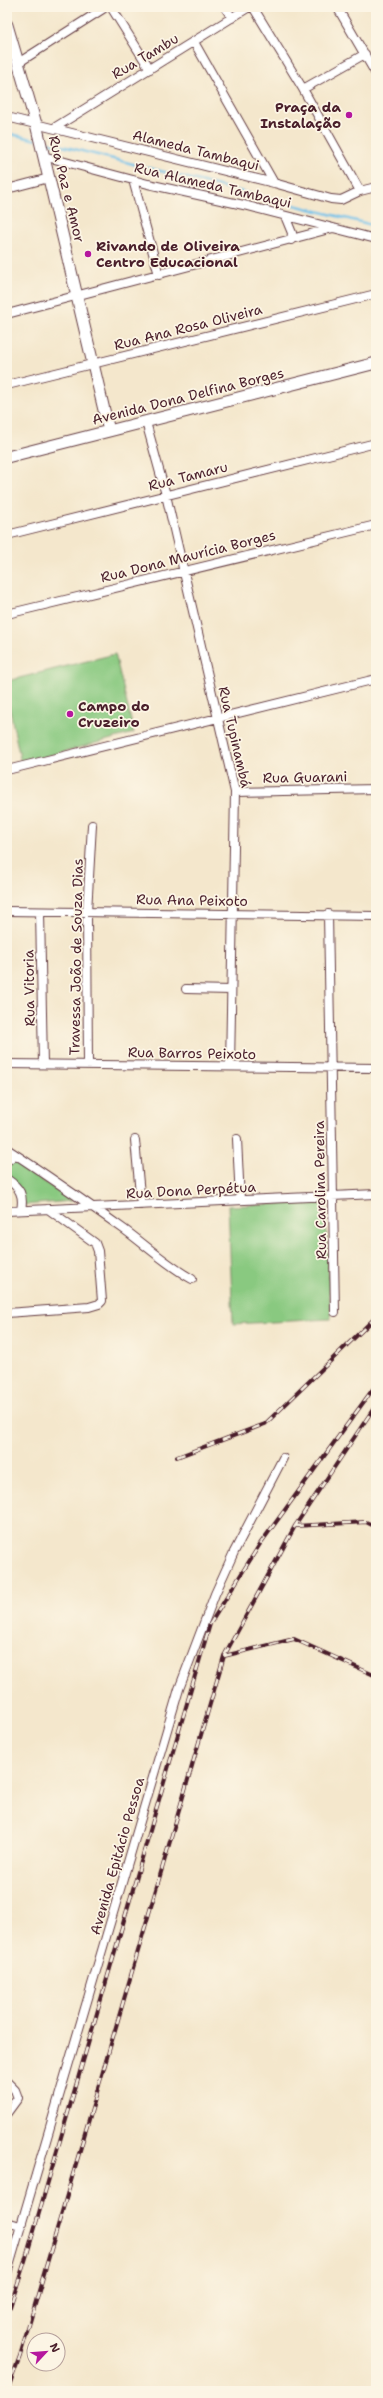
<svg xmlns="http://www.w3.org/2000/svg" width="383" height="2398" font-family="'Shantell Sans',sans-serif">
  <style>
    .green { fill: #89c980; stroke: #6a7456 }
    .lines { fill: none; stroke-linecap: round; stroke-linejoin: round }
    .stream { stroke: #6ec1ea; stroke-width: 2.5 }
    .street-casing { stroke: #643d43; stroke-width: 10 }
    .secondary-casing { stroke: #643d43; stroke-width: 13 }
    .street { stroke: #fff; stroke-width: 8 }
    .secondary { stroke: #fff; stroke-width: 11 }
    .rail-casing { stroke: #4a1f2b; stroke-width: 4 }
    .rail { stroke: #fcf5e5; stroke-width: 2.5; stroke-dasharray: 8; stroke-linecap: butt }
    .poi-dot { fill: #b5179e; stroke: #fcf5e5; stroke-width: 1.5 }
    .labels { text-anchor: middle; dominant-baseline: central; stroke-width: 3.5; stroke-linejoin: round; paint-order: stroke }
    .street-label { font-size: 14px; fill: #4a1f2b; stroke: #fcf5e5 }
    .poi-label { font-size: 14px; font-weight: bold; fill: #4a1f2b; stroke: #fcf5e5; text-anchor: start }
  </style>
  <rect width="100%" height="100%" fill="#fcf5e5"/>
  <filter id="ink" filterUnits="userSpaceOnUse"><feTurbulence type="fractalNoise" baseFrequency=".025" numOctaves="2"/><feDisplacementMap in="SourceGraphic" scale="8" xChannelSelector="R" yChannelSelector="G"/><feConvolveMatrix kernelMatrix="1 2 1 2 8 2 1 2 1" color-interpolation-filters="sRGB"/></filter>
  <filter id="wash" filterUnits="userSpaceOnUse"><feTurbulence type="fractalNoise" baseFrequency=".012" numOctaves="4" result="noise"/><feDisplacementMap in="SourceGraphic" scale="16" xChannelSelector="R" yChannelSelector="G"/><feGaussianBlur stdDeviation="0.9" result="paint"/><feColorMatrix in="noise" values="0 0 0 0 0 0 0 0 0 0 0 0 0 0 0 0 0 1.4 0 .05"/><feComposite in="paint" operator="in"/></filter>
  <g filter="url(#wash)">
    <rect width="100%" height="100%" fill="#f4e7cc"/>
    <path class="green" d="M115,654L134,733L21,763L7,696V681Z
      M12,1161H14L72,1201L24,1205L7,1176V1164Z
      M325,1202L331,1319L233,1324L228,1206Z"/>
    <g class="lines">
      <path class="stream" d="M7,133L36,140
        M43,141L376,226"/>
    </g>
  </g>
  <g filter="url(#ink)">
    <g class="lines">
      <g class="street-casing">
        <path id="street" d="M111,7L150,69
          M225,7L232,18
          M253,7L303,89L360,191
          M337,7L376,74
          M194,42L274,183
          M18,63L106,7
          M303,89L365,54
          M7,117L274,183L331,199L341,200L360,191L376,187
          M54,128L249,7
          M43,156L148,184L248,206L376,239
          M133,180L159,275
          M7,189L49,178
          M285,216L292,233L291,240
          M7,314L333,228
          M7,385L376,294
          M146,422L166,495L235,792L230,1066
          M7,535L376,443
          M7,614L376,525
          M7,770L376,679
          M235,792L376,789
          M7,911L376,916
          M40,912L43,1064
          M328,914L335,1312
          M186,989L231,990
          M7,1064L376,1068
          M88,1065L87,912L92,825
          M237,1139L240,1200
          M135,1140L141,1205
          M7,1149C47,1175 87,1203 125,1230C148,1247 167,1265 192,1279
          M7,1161L15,1155
          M7,1179C20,1188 24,1195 21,1210
          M7,1211L376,1194
          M7,1313L89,1307L99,1304L102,1301L98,1251L95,1243L48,1209
          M7,2082L15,2090L18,2098L7,2113
          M7,2222L20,2226
          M7,2273L179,1689L215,1594L234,1552L283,1458"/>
      </g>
      <g class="secondary-casing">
        <path id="secondary" d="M7,25L36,124L109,431
          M7,457L376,363"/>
      </g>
      <use href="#street" class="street"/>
      <use href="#secondary" class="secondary"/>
      <g class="rail-casing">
        <path id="rail" d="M177,1457L265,1424L376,1317
          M295,1526L366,1522L376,1527
          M224,1656L294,1639L376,1676
          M7,2316L25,2261L210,1624L260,1544L376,1385
          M7,2391L20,2356L224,1656L295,1526L376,1405"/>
      </g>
      <use href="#rail" class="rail"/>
    </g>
  </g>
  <g class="poi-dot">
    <circle cx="349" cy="115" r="4"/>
    <circle cx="88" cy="254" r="4"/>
    <circle cx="70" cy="714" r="4"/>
  </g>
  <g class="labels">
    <g class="street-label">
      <text transform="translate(145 56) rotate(-31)">Rua Tambu</text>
      <text transform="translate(196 150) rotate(14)">Alameda Tambaqui</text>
      <text transform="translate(213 185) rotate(13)">Rua Alameda Tambaqui</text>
      <text transform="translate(67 189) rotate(76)">Rua Paz e Amor</text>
      <text transform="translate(188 327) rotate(-14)">Rua Ana Rosa Oliveira</text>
      <text transform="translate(188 396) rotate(-14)">Avenida Dona Delfina Borges</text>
      <text transform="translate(188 476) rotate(-14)">Rua Tamaru</text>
      <text transform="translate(188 556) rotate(-14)">Rua Dona Maurícia Borges</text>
      <text transform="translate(235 737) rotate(77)">Rua Tupinambá</text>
      <text transform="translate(305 777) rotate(-1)">Rua Guarani</text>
      <text transform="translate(192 900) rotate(1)">Rua Ana Peixoto</text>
      <text transform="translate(76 957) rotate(-89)">Travessa João de Souza Dias</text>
      <text transform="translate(29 988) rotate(-91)">Rua Vitoria</text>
      <text transform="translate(192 1053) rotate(1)">Rua Barros Peixoto</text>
      <text transform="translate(191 1190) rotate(-3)">Rua Dona Perpétua</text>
      <text transform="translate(320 1190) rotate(-91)">Rua Carolina Pereira</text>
      <text transform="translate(117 1856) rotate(-74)">Avenida Epitácio Pessoa</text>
    </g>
    <g class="poi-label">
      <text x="341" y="107" text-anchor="end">Praça da<tspan x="341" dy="16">Instalação</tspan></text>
      <text x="96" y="246">Rivando de Oliveira<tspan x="96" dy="16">Centro Educacional</tspan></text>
      <text x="78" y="706">Campo do<tspan x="78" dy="16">Cruzeiro</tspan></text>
    </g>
  </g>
  <rect width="383" height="2398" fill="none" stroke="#fcf5e5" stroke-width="24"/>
  <g transform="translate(46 2352) rotate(64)"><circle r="19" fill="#fcf5e5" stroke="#b59f9b"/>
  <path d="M0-3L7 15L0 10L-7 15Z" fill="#b5179e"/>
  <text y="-6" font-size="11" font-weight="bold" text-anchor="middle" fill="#4a1f2b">N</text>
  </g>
</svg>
